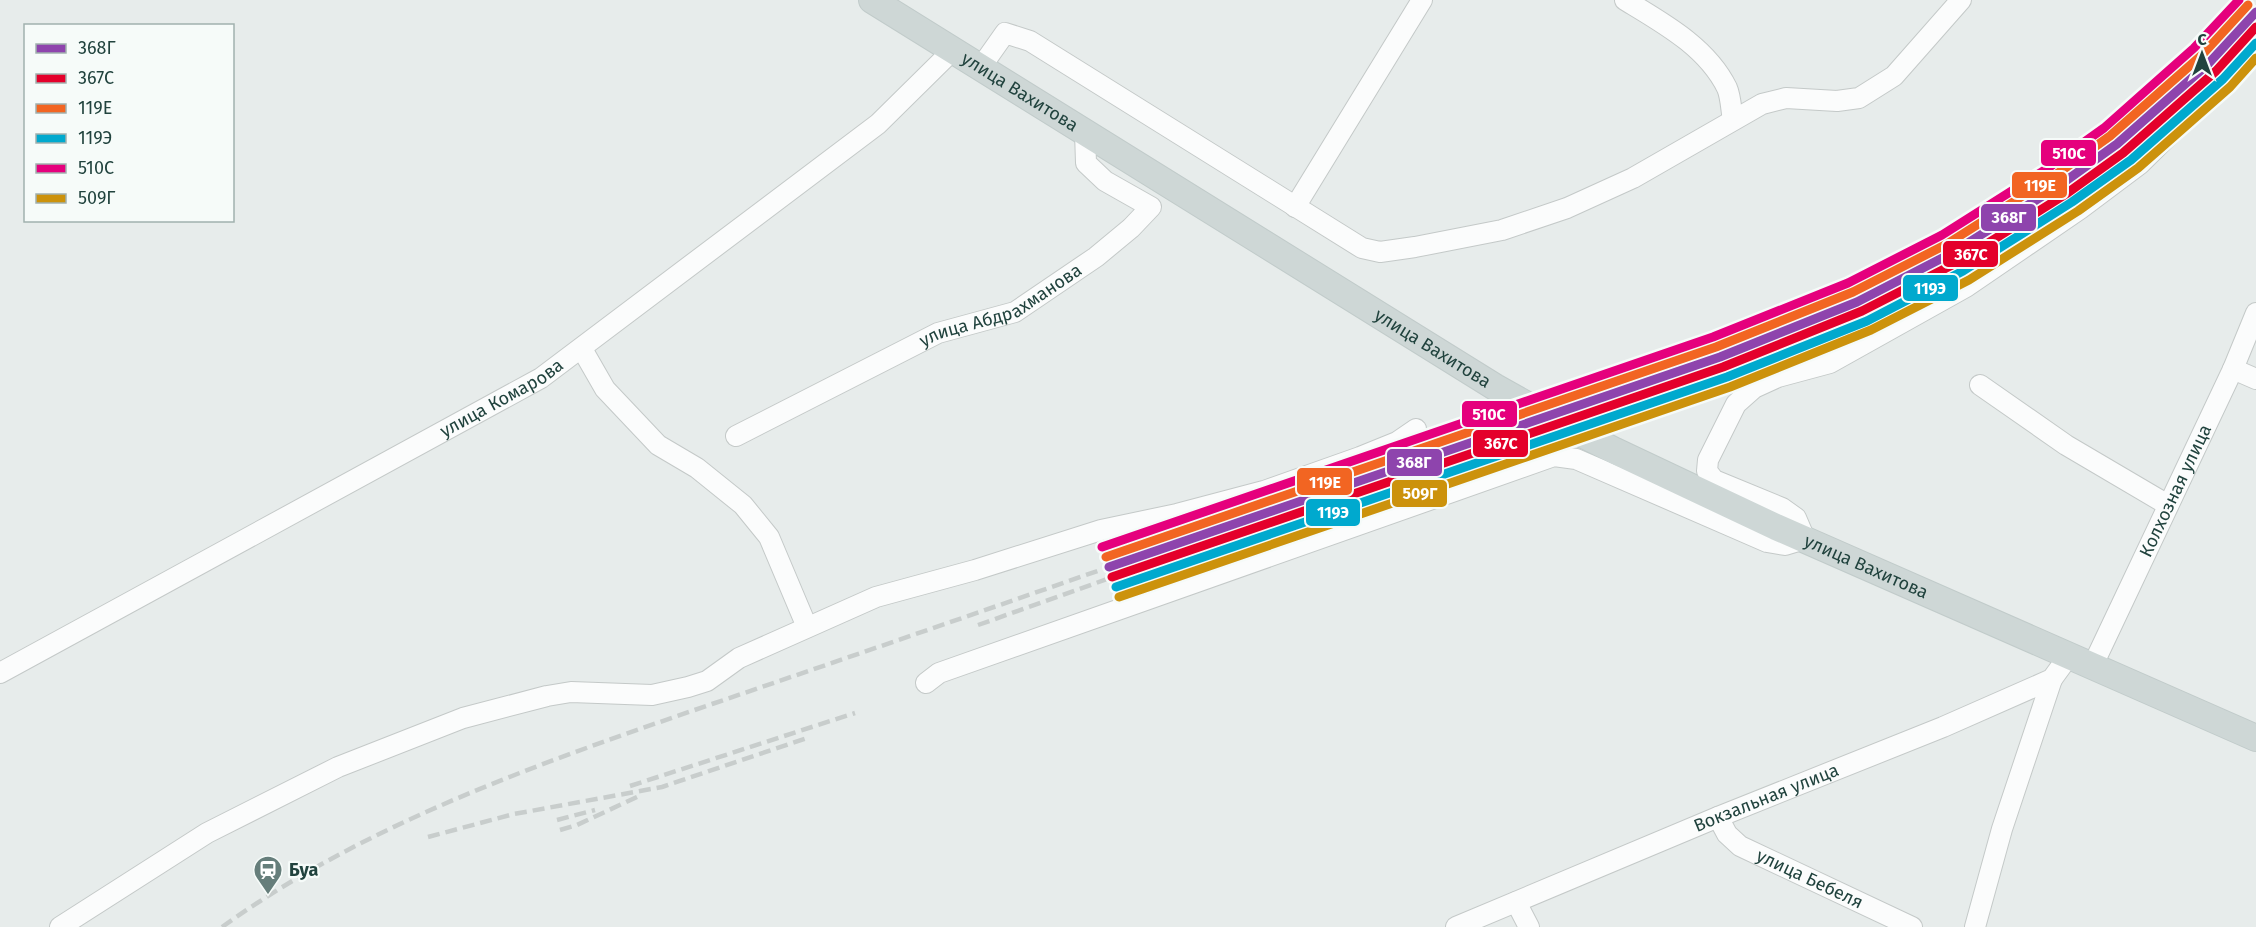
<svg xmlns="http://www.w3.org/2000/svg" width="2256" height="927" font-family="'Fira Sans',sans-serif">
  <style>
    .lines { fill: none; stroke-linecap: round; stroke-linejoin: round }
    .minor-casing { stroke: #c4c9c8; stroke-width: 22 }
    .major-casing { stroke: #c1cbca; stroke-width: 28 }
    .minor { stroke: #fbfcfc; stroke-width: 20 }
    .major { stroke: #ced7d6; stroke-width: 26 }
    .rail { stroke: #c8cdcc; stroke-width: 4.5; stroke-dasharray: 12 6; stroke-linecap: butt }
    .rail-1-casing { stroke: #f6fbf9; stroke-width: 14 }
    .rail-2-casing { stroke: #f6fbf9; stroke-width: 14 }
    .rail-3-casing { stroke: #f6fbf9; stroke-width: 14 }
    .rail-4-casing { stroke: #f6fbf9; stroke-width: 14 }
    .rail-5-casing { stroke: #f6fbf9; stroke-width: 14 }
    .rail-6-casing { stroke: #f6fbf9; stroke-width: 14 }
    .rail-1 { stroke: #8e44ad; stroke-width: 9 }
    .rail-2 { stroke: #e4002b; stroke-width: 9 }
    .rail-3 { stroke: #f26522; stroke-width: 9 }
    .rail-4 { stroke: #00a9ce; stroke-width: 9 }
    .rail-5 { stroke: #e5007d; stroke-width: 9 }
    .rail-6 { stroke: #cc920c; stroke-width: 9 }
    .labels { text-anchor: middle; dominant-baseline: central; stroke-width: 4.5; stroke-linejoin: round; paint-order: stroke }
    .street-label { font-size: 18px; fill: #21433e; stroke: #f6fbf9 }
    .poi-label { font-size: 18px; font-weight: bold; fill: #21433e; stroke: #f6fbf9; text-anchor: start }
    .line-badge { stroke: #f6fbf9; stroke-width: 2 }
    .badge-label { font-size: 16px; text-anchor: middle; font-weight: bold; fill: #fff }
  </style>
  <rect width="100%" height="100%" fill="#e7eceb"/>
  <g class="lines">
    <g class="minor-casing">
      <g id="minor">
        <path d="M1625,0C1663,23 1707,47 1727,88C1731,97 1731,110 1733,120"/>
        <path d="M981,67L1005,33L1030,41L1362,248L1380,252L1415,247L1502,230L1567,208L1633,178L1762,104L1786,98L1837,101L1859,98L1894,76L1961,0"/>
        <path d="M1295,207L1422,0"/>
        <path d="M582,349L605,389L658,445L697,468L743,505L769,537L807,627"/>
        <path d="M2233,369L2256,379"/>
        <path d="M1980,385L2066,445L2168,505"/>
        <path id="s1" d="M736,436L938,333L1015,312L1096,257L1131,228L1151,207L1105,181L1086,163L1085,132"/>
        <path id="s2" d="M2092,667L2233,369L2256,313"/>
        <path id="s3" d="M0,673L541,378L878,124L953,50"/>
        <path d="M926,683L939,673L1554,456L1576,459L1767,542L1785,545L1805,539L1796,518L1782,508L1714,480L1707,471L1708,460L1736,404L1754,388L1778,377L1830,363L1966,287L2080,209L2140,164L2256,49"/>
        <path id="s4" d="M1718,817L1727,834L1740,846L1912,927"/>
        <path d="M1516,902L1529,927"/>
        <path d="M60,927L207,833L338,767L463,718L547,696L571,692L652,695L688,687L707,681L739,658L876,597L975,570L1101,530L1177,514L1264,491L1360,457L1397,442L1416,429"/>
        <path id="s5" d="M1456,927L1718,817L1943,727L2052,679L2068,657"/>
        <path d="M1975,927L2002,829L2052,679"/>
      </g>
    </g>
    <g class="major-casing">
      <g id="major">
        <path id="s6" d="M872,0L1495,387L1552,419L1615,451L1776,527L2256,738"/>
      </g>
    </g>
    <use href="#minor" class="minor"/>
    <use href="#major" class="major"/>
    <path class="rail" d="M1251,517L1289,509
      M978,625C1055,598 1131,570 1207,544C1262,525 1316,508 1370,489C1440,465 1509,439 1580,416C1652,392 1728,378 1799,351C1973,286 2129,173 2256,39
      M630,786L855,713
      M557,820L595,810
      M560,830L577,825L637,797
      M428,837L514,814L662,787L810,737
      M222,927C370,821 541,763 712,704C844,659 977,613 1109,567"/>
    <g class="rail-1-casing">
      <path id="rail-1" d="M1109,567L1720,357L1857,302L1952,253L2060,185L2117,144L2209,63L2256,12"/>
    </g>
    <g class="rail-2-casing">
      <path id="rail-2" d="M1112,577L1723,367L1862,311L1958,262L2066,194L2123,153L2216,71L2256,27"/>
    </g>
    <g class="rail-3-casing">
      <path id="rail-3" d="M1106,557L1716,347L1853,292L1947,244L2054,176L2110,136L2202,55L2248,5"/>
    </g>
    <g class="rail-4-casing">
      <path id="rail-4" d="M1116,587L1727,377L1867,321L1963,271L2072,202L2131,160L2223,79L2256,43"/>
    </g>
    <g class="rail-5-casing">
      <path id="rail-5" d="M1102,547L1713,337L1848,283L1942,235L2048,168L2104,128L2194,48L2239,0"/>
    </g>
    <g class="rail-6-casing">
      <path id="rail-6" d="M1119,597L1730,387L1871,330L1969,280L2078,211L2138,168L2230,87L2256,58"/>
    </g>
    <use href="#rail-1" class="rail-1"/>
    <use href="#rail-2" class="rail-2"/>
    <use href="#rail-3" class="rail-3"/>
    <use href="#rail-4" class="rail-4"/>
    <use href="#rail-5" class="rail-5"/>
    <use href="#rail-6" class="rail-6"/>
  </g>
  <defs>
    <g id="station-pin" transform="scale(1.5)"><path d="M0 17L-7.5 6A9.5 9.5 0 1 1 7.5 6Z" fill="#667e7b" stroke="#f6fbf9"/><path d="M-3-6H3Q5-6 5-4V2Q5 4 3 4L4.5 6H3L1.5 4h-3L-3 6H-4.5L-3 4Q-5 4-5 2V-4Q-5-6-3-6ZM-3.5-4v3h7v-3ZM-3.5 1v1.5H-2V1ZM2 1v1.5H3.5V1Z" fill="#fff"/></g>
  </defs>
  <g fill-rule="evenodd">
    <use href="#station-pin" x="268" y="870"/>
  </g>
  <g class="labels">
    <g class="street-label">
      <text stroke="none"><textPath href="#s6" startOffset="174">улица Вахитова</textPath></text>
      <text stroke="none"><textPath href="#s1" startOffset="296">улица Абдрахманова</textPath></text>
      <text stroke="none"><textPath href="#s6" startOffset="660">улица Вахитова</textPath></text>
      <text stroke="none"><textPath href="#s3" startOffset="572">улица Комарова</textPath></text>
      <text stroke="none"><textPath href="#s2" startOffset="195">Колхозная улица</textPath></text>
      <text stroke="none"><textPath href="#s6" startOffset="1146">улица Вахитова</textPath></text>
      <text stroke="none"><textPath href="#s5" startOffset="336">Вокзальная улица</textPath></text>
      <text stroke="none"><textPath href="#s4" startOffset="114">улица Бебеля</textPath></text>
    </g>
    <g class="poi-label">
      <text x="289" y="870">Буа</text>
    </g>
  </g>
  <g class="line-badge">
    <rect x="2040" y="139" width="57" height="28" rx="6" fill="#e5007d"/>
    <rect x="2011" y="171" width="57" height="28" rx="6" fill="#f26522"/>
    <rect x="1980" y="203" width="57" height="29" rx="6" fill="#8e44ad"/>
    <rect x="1942" y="240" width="57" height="28" rx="6" fill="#e4002b"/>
    <rect x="1902" y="274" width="57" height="28" rx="6" fill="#00a9ce"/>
    <rect x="1461" y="400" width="57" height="28" rx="6" fill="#e5007d"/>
    <rect x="1472" y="429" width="57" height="29" rx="6" fill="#e4002b"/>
    <rect x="1386" y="448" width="57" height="29" rx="6" fill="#8e44ad"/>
    <rect x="1296" y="467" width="57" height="29" rx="6" fill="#f26522"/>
    <rect x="1391" y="479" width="57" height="29" rx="6" fill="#cc920c"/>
    <rect x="1305" y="498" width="56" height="29" rx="6" fill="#00a9ce"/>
  </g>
  <g class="badge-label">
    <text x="2069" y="159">510С</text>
    <text x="2040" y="191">119Е</text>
    <text x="2009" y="223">368Г</text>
    <text x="1971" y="260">367С</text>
    <text x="1930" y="294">119Э</text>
    <text x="1489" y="420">510С</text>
    <text x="1501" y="449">367С</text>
    <text x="1414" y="468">368Г</text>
    <text x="1325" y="488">119Е</text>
    <text x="1420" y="499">509Г</text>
    <text x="1333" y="518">119Э</text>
  </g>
  <rect x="24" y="24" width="210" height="198" fill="#f6fbf9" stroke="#a1b1ae" stroke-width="1.5"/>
  <rect x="36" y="44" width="30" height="9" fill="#8e44ad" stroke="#a1b1ae" stroke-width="1.5"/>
  <text x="78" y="54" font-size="18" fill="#21433e">368Г</text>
  <rect x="36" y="74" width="30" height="9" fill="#e4002b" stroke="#a1b1ae" stroke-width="1.5"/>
  <text x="78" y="84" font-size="18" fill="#21433e">367С</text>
  <rect x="36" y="104" width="30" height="9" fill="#f26522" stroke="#a1b1ae" stroke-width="1.5"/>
  <text x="78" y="114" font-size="18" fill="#21433e">119Е</text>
  <rect x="36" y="134" width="30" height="9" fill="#00a9ce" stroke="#a1b1ae" stroke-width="1.5"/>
  <text x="78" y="144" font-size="18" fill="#21433e">119Э</text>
  <rect x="36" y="164" width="30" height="9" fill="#e5007d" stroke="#a1b1ae" stroke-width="1.5"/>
  <text x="78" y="174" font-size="18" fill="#21433e">510С</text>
  <rect x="36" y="194" width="30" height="9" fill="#cc920c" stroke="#a1b1ae" stroke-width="1.5"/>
  <text x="78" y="204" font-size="18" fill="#21433e">509Г</text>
  <g transform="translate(2202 54)" stroke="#f6fbf9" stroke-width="4.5" paint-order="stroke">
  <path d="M0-4.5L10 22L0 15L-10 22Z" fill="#21433e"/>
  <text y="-9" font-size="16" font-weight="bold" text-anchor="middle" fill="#21433e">С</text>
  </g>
</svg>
